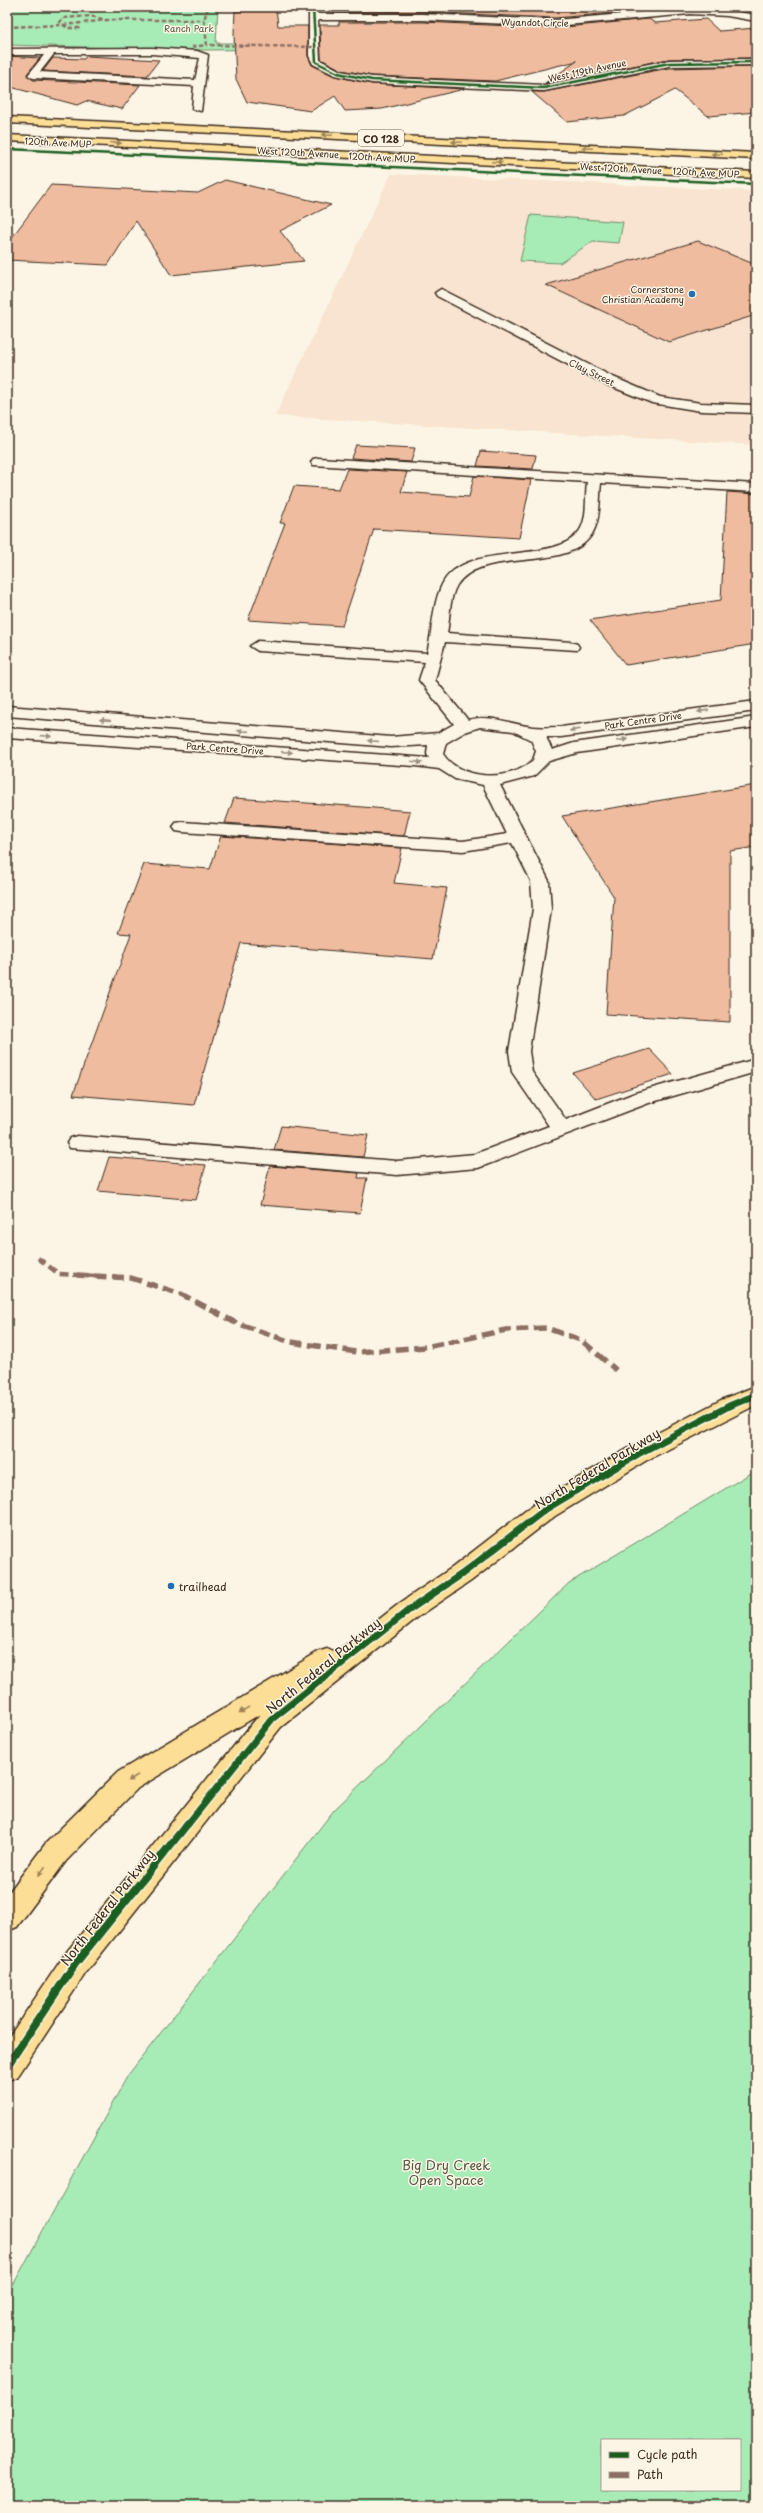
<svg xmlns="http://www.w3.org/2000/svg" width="763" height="2513" font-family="'Playpen Sans',sans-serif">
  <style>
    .built { fill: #f8e4d0 }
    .green { fill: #a7ecb7; stroke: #718b6a; fill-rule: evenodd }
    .building { fill: #efbca0; stroke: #3b2a1e }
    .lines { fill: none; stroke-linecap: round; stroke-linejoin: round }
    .minor-casing { stroke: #3b2a1e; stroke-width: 3 }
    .major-casing { stroke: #3b2a1e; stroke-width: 3 }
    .minor { fill: #fcf5e5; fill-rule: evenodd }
    .major { fill: #fdde96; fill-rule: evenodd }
    .quiet-far2 { stroke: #8d6e63; stroke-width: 2.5; stroke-dasharray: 4.5 2.5; stroke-linecap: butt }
    .quiet-far1 { stroke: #8d6e63; stroke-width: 4.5; stroke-dasharray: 9 4.5; stroke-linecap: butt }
    .quiet { stroke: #8d6e63; stroke-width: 5.5; stroke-dasharray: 12 5.5; stroke-linecap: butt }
    .cycleway-far2-casing { stroke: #fcf5e5; stroke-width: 3.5 }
    .cycleway-far1-casing { stroke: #fcf5e5; stroke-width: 10 }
    .cycleway-casing { stroke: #fcf5e5; stroke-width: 11 }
    .cycleway-far2 { stroke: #1b5e20; stroke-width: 2.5 }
    .cycleway-far1 { stroke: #1b5e20; stroke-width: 7 }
    .cycleway { stroke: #1b5e20; stroke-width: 8 }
    .oneway { fill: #9c845a }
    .oneway2 { fill: #9c9082 }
    .poi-dot { fill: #1f6fb2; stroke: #fcf5e5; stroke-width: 1.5 }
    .labels { text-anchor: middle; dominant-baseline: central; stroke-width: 3; stroke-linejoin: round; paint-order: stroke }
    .far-street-label { font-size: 9px; fill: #3b2a1e; stroke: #fcf5e5 }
    .far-park-label { font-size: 9px; fill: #565a44; stroke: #fcf5e5 }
    .far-poi-label { font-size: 9px; fill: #3b2a1e; stroke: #fcf5e5; text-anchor: end }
    .shield { fill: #fcf5e5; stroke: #75675a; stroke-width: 1 }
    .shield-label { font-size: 10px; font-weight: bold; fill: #3b2a1e }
    .poi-label { font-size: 11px; fill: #3b2a1e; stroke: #fcf5e5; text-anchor: start }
    .near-street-label { font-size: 13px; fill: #3b2a1e; stroke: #fcf5e5 }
    .near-park-label { font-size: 13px; fill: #565a44; stroke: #fcf5e5 }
  </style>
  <rect width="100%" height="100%" fill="#fcf5e5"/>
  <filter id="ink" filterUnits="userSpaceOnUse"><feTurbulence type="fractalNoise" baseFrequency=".025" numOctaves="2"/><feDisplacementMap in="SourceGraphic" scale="8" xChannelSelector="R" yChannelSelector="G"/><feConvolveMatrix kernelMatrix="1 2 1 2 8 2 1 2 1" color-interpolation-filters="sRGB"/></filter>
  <g filter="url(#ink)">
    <path class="built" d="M391,174L756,191V445L275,416Z"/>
    <path class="green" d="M7,7H218L216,43H296V49L206,50L7,45Z
      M531,215L623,222L619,243L593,241L560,263L520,261Z
      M756,1470V2506H7V2296L128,2075L334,1810L569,1583ZM602,2440H740V2490H602Z"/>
    <path class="building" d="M245,7H276L278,26H308V56L312,65L334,76L372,84L464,89L382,109L345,111L335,96L311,111L247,102L236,79L234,34L235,11H246Z
      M338,7H629L636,11L555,18L422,12H338Z
      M649,19L655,23L706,19L719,31L756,28V58L669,59L545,83L577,61L495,81L372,76L342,70L321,59L320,25H339V22H422L555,28Z
      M7,56L40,58L27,74L33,80L140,85L122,109L86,101L77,105L7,86Z
      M87,56L159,60L147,76L43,71L53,58L84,59Z
      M756,66V112L708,116L675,90L624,116L567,122L532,92H544L669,68Z
      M225,180L331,205L280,231L304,261L171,275L136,221L108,265L7,260V244L51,185L198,193Z
      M698,241L756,265V315L669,342L546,285Z
      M356,445L415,448L411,462L351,458Z
      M481,451L536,455L533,469L477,466Z
      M347,469L407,472L401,492L469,497L474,476L531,480L519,538L374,529L342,626L248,620L285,523H280L294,486L339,489Z
      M727,492L756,494V644L626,665L590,620L721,600Z
      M756,785V847L730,851V1022L606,1014L614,897L562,816Z
      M234,798L350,806L410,811L404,836L225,823Z
      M221,836L402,848L394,883L447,888L433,959L241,943L194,1105L73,1095L131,934L118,933L144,864L210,869Z
      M649,1049L673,1074L596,1099L573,1073Z
      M281,1126L368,1135L363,1157L274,1150Z
      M109,1157L206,1165L196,1200L98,1191Z
      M270,1166L359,1173L358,1178H367L360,1213L260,1205Z"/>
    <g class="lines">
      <g class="minor-casing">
        <path id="minor" d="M309,7H317L318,14H422L555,20L690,8L727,10L756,15V21L727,16L690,14L555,26L422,20H318L320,60L341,71L372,77L544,85L669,60L756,59V65L669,66L544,91L372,83L335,75L313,64L309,56Z
          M152,48L197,51L208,55L201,111L192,109L194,86L33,78L28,75L44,55H7V49ZM54,54H152L200,58L195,80L40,72Z
          M441,289L613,377L660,397L701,403L756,405V413L701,411L652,403L603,383L437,296L435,293Z
          M318,458L756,484V492L601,483C599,497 601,514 595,528C576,577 483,544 457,585C449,598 450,619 447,633L571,642L577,644L579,647L577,650L445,642L435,680L468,720C491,714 510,724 533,727C542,728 552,727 561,727L756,701V711L561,737H546L552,750L574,743L756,717V727L577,753L549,761L534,776L500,785L549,881L551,909L529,1051L532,1072L566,1120L635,1093L756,1059V1072L649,1103L478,1168L397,1175L70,1148L67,1143L70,1138L77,1136L397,1161L475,1154L549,1126L512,1072L509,1051L533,909L531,881L512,843L463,851L182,832L176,831L173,827L176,823L182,822L463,841L507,834L483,785L455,779L439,769L415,766L7,738V728L429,758L427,754L428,745L391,747L7,716V706L391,737L438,733L454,724L419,680L425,662L258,651L250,646L258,641L427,653C433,631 432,601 444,581C470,540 557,566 580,530C588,517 585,496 587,482L313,465L311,462L313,459ZM480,727L513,731L531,740L536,751L533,760C512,782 460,781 443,754L446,743L465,732Z"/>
      </g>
      <g class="major-casing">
        <path id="major" d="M7,117L756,153V159L7,123Z
          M7,135L756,172V178L7,141Z
          M756,1386V1405L647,1460L555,1516L471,1581L418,1617L281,1727L85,1974L18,2076L7,2081V2040L65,1954L260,1714L138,1788L66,1861L17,1927L7,1931V1895L46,1843L118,1772L318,1652L327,1649L336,1653L400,1603L453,1567L537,1502L629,1448L721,1400Z"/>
      </g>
      <use href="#minor" class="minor"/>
      <use href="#major" class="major"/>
      <path class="quiet-far2" d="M208,7L204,20L207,45L314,47
        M7,27L62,25L108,20H204
        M80,28H67L60,22L63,18L91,16L106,20
        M192,47L207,45"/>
      <path class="quiet-far1" d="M38,1258L59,1274L95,1276"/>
      <path class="quiet" d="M77,1275L131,1278L181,1294L234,1322L291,1342L356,1352L426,1347L506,1330L546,1328L581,1340L616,1370"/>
      <g class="cycleway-far2-casing">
        <path id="cycleway-far2" d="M313,7L316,62L338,73L372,80L544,88L669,63L756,62
          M7,149L756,184"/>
      </g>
      <g class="cycleway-far1-casing">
        <path id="cycleway-far1" d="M188,1824L272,1719L409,1610L462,1574L546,1509L638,1454L729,1406L756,1395"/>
      </g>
      <g class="cycleway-casing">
        <path id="cycleway" d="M7,2066L75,1964L188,1823"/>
      </g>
      <use href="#cycleway-far2" class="cycleway-far2"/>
      <use href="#cycleway-far1" class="cycleway-far1"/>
      <use href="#cycleway" class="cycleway"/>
    </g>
    <defs><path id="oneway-solid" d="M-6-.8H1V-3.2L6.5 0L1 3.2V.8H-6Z"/></defs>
    <g class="oneway">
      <use href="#oneway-solid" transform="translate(327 135) rotate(-177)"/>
      <use href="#oneway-solid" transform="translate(457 142) rotate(-177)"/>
      <use href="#oneway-solid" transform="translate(116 143) rotate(3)"/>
      <use href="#oneway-solid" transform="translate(587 148) rotate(-177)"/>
      <use href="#oneway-solid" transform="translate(717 154) rotate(-177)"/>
      <use href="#oneway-solid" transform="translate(497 162) rotate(3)"/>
      <use href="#oneway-solid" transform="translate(244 1710) rotate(149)"/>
      <use href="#oneway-solid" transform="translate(133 1778) rotate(147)"/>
      <use href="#oneway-solid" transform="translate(42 1871) rotate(127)"/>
    </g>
    <g class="oneway2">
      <use href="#oneway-solid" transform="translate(703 711) rotate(172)"/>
      <use href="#oneway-solid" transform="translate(105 720) rotate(-175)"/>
      <use href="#oneway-solid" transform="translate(575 730) rotate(172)"/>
      <use href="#oneway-solid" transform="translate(243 731) rotate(-176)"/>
      <use href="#oneway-solid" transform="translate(46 736) rotate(4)"/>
      <use href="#oneway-solid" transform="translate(622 740) rotate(-9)"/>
      <use href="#oneway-solid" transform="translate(373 741) rotate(-176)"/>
      <use href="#oneway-solid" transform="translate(287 752) rotate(4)"/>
      <use href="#oneway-solid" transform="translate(417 762) rotate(7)"/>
    </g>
  </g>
  <g class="poi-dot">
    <circle cx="692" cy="294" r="4"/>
    <circle cx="171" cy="1586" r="4"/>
  </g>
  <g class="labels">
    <g class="far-street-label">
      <text transform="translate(535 22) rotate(1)">Wyandot Circle</text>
      <text transform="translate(587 70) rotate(-12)">West 119th Avenue</text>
      <text transform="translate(58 142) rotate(3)">120th Ave MUP</text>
      <text transform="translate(298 152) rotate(3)">West 120th Avenue</text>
      <text transform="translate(382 157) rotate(3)">120th Ave MUP</text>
      <text transform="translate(621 168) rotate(3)">West 120th Avenue</text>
      <text transform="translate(706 172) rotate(3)">120th Ave MUP</text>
      <text transform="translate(592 372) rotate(26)">Clay Street</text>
      <text transform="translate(643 720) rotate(-8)">Park Centre Drive</text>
      <text transform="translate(225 748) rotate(4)">Park Centre Drive</text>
    </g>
    <g class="far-park-label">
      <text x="189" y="28">Ranch Park</text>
    </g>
    <g class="far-poi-label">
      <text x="684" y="289">Cornerstone<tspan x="684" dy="10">Christian Academy</tspan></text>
    </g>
    <rect class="shield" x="358" y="130" width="46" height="16" rx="3"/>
    <g class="shield-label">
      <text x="381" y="138">CO 128</text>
    </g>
    <g class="poi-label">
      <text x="179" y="1586">trailhead</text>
    </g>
    <g class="near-street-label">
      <text transform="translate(597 1468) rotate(-31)">North Federal Parkway</text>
      <text transform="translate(323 1665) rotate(-39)">North Federal Parkway</text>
      <text transform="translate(107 1907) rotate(-52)">North Federal Parkway</text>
    </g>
    <g class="near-park-label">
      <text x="446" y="2164">Big Dry Creek<tspan x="446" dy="15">Open Space</tspan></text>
    </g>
  </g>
  <rect width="763" height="2513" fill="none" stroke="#fcf5e5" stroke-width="24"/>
  <rect x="12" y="12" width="739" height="2489" fill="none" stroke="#3b2a1e" stroke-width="1.5" filter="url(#ink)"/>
  <rect x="601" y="2439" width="140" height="52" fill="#fcf5e5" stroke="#afa495"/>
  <rect x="609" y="2452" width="20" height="6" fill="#1b5e20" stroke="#afa495"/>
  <text x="637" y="2459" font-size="12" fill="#3b2a1e">Cycle path</text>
  <rect x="609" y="2472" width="20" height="6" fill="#8d6e63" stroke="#afa495"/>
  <text x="637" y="2479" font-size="12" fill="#3b2a1e">Path</text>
</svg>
